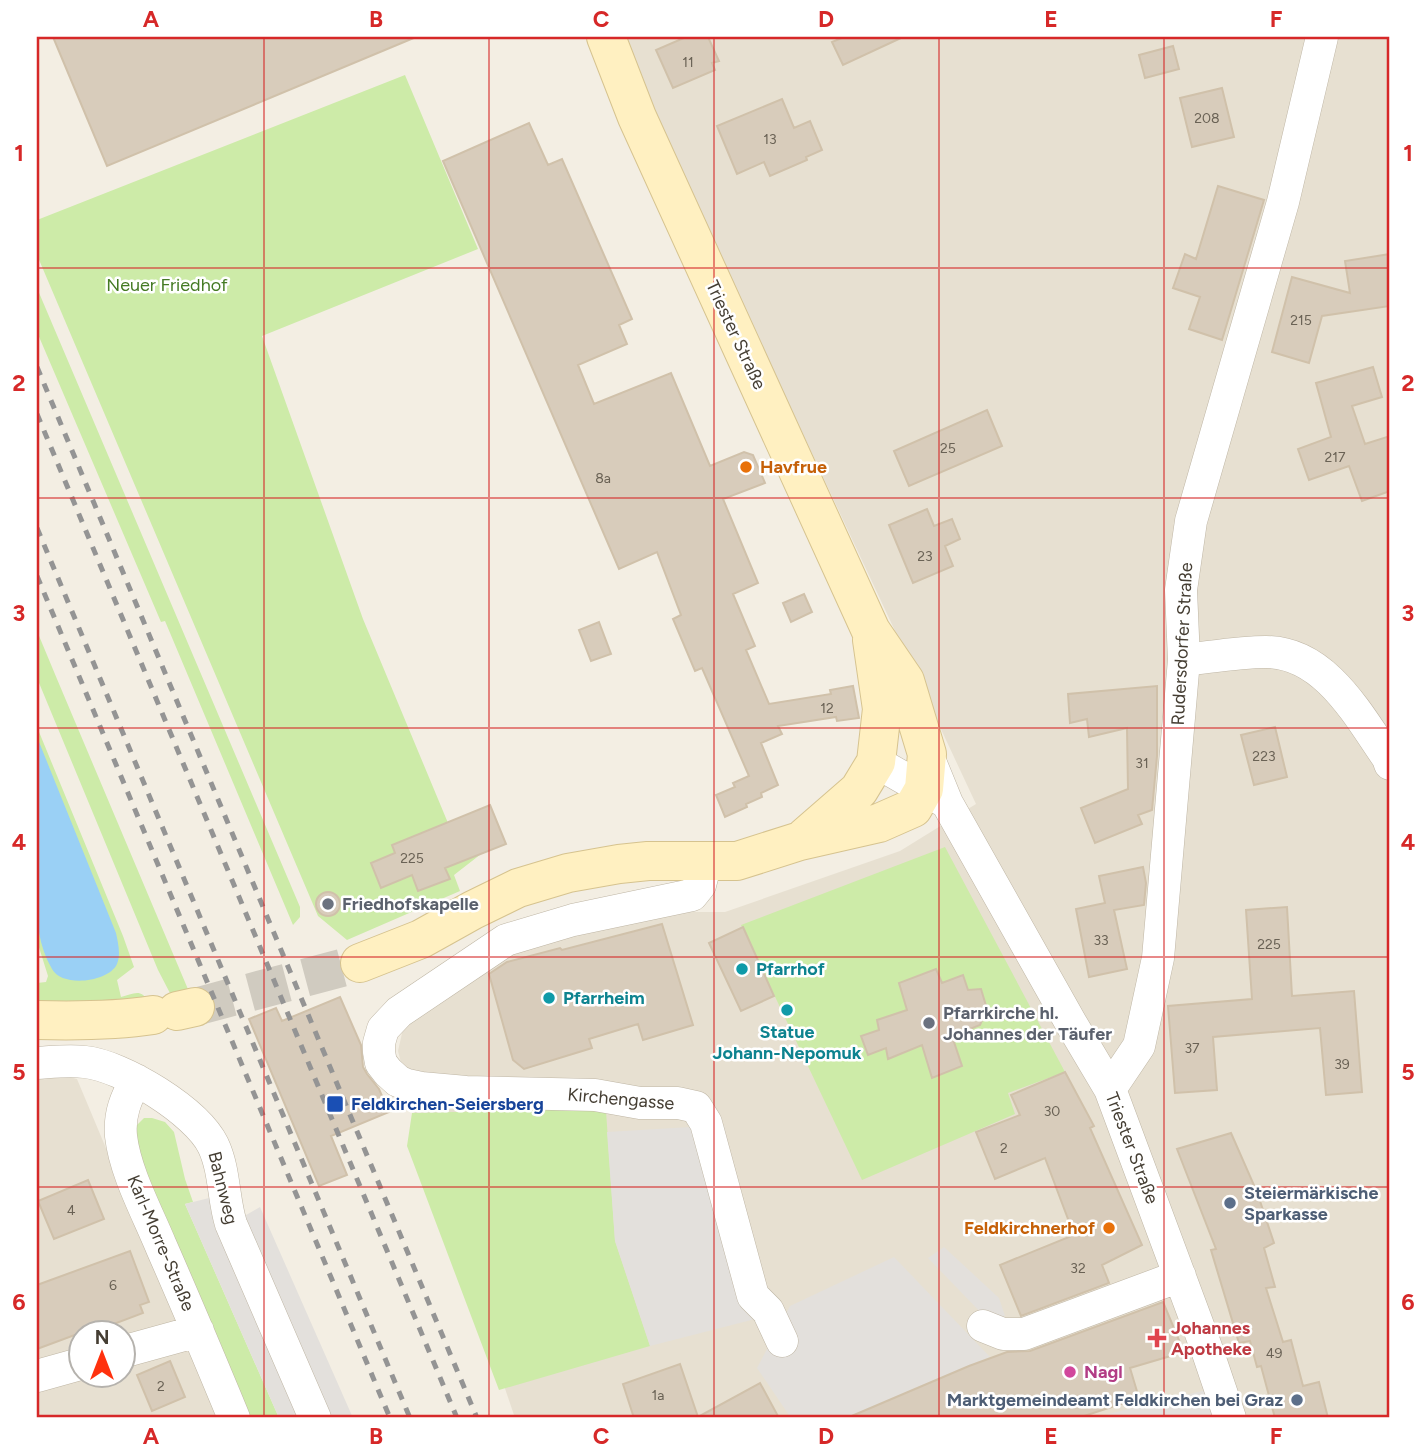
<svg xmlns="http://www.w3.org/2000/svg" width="1427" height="1455" font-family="Figtree,sans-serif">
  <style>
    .residential { fill: #e7e0d1; fill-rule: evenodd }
    .green { fill: #cdeba8 }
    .parking { fill: #e3e0dc }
    .water { fill: #9ad0f5 }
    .building { fill: #d8ccbb; stroke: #d0c1aa; stroke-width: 2 }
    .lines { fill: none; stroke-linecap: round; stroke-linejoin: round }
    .secondary-tunnel { stroke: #d0cbc0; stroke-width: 38; stroke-dasharray: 38 19; stroke-linecap: butt }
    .street-casing { stroke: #bfb6a5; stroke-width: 33 }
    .secondary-casing { stroke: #d6c38f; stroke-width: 40 }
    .street { stroke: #fff; stroke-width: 32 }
    .secondary { stroke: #fff0c1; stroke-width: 38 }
    .rail { stroke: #949494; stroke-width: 5; stroke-dasharray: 9 9; stroke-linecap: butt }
    .grid { fill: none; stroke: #d62828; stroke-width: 2; stroke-opacity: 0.55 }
    .food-dot { fill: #e8710a; stroke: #fff; stroke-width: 2.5 }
    .worship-dot { fill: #6b7280; stroke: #fff; stroke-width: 2.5 }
    .culture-dot { fill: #0f9aa8; stroke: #fff; stroke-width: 2.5 }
    .transit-dot { fill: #1a4fb4; stroke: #fff; stroke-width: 2.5 }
    .service-dot { fill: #5c6f8a; stroke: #fff; stroke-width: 2.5 }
    .health-dot { fill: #e0444e; stroke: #fff; stroke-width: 2.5 }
    .hotel-dot { fill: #d1479c; stroke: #fff; stroke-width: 2.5 }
    .labels { text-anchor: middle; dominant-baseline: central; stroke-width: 5; stroke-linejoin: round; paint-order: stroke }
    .number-label { font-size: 14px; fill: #6a6255 }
    .park-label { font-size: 18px; fill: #447a23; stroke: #fff }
    .street-label { font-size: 18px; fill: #453e33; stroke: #fff }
    .food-label { font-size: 18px; font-weight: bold; fill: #c56008; stroke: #fff; text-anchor: start }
    .worship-label { font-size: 18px; font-weight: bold; fill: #5b616d; stroke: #fff; text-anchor: start }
    .culture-label { font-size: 18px; font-weight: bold; fill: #0d838f; stroke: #fff; text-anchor: start }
    .transit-label { font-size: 18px; font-weight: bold; fill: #164399; stroke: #fff; text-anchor: start }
    .service-label { font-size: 18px; font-weight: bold; fill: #4e5e75; stroke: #fff; text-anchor: start }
    .health-label { font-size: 18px; font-weight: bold; fill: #be3a42; stroke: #fff; text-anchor: start }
    .hotel-label { font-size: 18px; font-weight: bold; fill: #b23c85; stroke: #fff; text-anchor: start }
    .neatline { fill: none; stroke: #d62828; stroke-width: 2.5 }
    .grid-label { font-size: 23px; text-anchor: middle; font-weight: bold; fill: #d62828 }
  </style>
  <rect width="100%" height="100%" fill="#f3eee3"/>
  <path class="residential" d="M624,37H1390V1418H515L421,1141L398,1051L405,1020L505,953L651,912H725L900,851L976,804L692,197Z
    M58,1074L77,1079L219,1418H37V1079ZM80,1332H122V1374H80Z"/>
  <path class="green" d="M405,75L478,249L262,336L363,619L458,847L475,841L481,854L454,875L460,891L347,940L318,916L37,255V220Z
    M37,288L300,907V917L293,925L165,621L161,622L37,332Z
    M37,631L57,679L190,994L172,997L158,970L37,678Z
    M37,727L123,936L134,967L117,980L121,997C132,994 142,988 147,1001L37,1006V983L46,982L48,976L37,941Z
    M945,847L1065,1072L1008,1093L1015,1114L862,1180L741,925Z
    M596,1109L606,1111L615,1241L650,1346L499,1390L407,1146L412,1113Z
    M144,1118H152L165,1122L174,1132L185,1179L193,1202L185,1204L279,1418H240L135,1159L136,1126Z"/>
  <path class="parking" d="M724,1125L760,1284L779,1313L650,1346L615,1241L607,1132Z
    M209,1198L225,1225L231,1224L260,1207L353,1418H279L185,1204Z
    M944,1247L999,1298L1005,1316L990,1322L928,1258Z
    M894,1257L990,1357L846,1418H791L757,1368L790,1306Z
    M1206,1390L1216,1418H1092Z"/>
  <path class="water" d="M37,737L116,933C118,943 121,954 117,964C109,982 62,988 52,969C31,933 37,889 37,849C37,812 37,774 37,737Z"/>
  <path class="building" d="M53,37H416L107,166Z
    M686,37H708L719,61L712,63L715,70L673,88L656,50Z
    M844,37H903L843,65L832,42Z
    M1173,46L1179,69L1145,78L1139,55Z
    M1222,88L1234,137L1192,147L1180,98Z
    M782,99L794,128L810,121L822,150L806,157L807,160L770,176L764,162L737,174L717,126Z
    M529,123L548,165L562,159L632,319L619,325L627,344L578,365L594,404L671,373L710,466L744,452L753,455L765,483L723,499L758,583L733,594L755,646L746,650L769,704L831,694L830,690L853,686L859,718L837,721L836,717L778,726L782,734L761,743L778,785L761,793L762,797L746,804L747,807L725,817L716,795L735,787L733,783L749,776L702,668L695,671L673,619L681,615L657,552L619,569L443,161Z
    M1218,186L1264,200L1222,340L1189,329L1200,297L1173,288L1185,254L1196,259Z
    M1390,254V306L1322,316L1309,363L1272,352L1292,277L1350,293L1345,261Z
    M1373,367L1382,397L1352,406L1365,444L1390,436V491L1362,501L1349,466L1309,480L1298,449L1331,437L1316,383Z
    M987,410L1002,446L909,486L894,451Z
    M927,509L934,526L952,519L960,539L945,546L953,566L913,583L889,525Z
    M804,594L812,612L791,622L783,603Z
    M599,622L611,654L591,661L579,630Z
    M1157,686V756L1152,810L1138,815L1142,824L1095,843L1081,808L1128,789L1127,728L1089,737L1087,719L1070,723L1068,694Z
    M1275,727L1287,777L1254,785L1241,735Z
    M490,805L506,844L445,868L450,879L418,891L412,875L381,888L371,863L395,853L392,845Z
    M1143,867L1146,883L1144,905L1114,910L1127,969L1089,977L1076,909L1105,903L1099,876Z
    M316 904a12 12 0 1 1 24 0a12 12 0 1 1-24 0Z
    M1287,907L1292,996L1354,991L1362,1092L1326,1095L1320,1028L1213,1037L1217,1090L1175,1093L1168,1006L1252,999L1246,910Z
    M662,924L693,1025L643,1040L638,1024L589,1039L592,1048L524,1069L513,1060L489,974L507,962L560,948L562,950Z
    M743,927L774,996L741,1011L709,943Z
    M936,969L942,983L963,975L968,990L981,989L987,1009L980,1025L952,1036L962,1066L932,1078L922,1045L888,1059L886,1048L868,1055L861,1036L879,1030L877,1020L907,1010L899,983Z
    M340,997L361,1045L363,1067L367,1074L379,1089L389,1112L331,1136L347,1175L319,1186L249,1019L276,1008L282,1021Z
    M1065,1072L1094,1126L1090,1128L1142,1245L1102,1265L1109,1283L1021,1316L1000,1265L1074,1235L1045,1158L995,1179L976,1132L1020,1115L1011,1095Z
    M1231,1133L1257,1192L1274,1243L1264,1248L1275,1287L1266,1288L1283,1342L1291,1340L1303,1386L1319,1382L1328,1418H1275L1261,1366L1257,1367L1250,1341L1239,1343L1211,1250L1216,1249L1177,1149Z
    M88,1180L104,1219L54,1239L38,1201Z
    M130,1251L149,1302L140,1305L143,1313L90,1333H80L37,1349V1285Z
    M1163,1302L1184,1352L1130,1368L1139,1398L1078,1418H847L969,1366L1007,1352L1030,1351Z
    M170,1361L185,1397L152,1411L137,1375Z
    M680,1364L698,1417L760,1383L779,1418H634L623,1384Z"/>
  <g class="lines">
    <path class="secondary-tunnel" d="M195,1007L360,963"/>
    <g class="street-casing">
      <path id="street" d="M1184,660C1212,657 1238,652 1266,652C1325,652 1358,715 1388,758L1390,764
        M927,754L947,803L1072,1025L1110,1089L1206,1347L1230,1418
        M876,762L942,800
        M706,862L700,885L692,895L573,920L506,940L399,1012L383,1029L379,1043V1052L381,1063L388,1072L398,1081L407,1085L421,1088L466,1092L595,1095L640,1103H678L696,1107L706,1123L753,1296L768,1311L782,1341
        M37,1063C53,1062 69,1060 85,1062C123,1066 196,1111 213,1145C225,1170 223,1199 231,1224L315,1418
        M136,1080C126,1098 119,1114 121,1136C125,1172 147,1212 161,1246C186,1303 210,1360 234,1418
        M1110,1089L1139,1046L1158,958L1184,660L1181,590L1191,521L1283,202L1322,37
        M983,1326L1003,1334H1024L1180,1276
        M122,1352L198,1331
        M37,1376L80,1364"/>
    </g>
    <g class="secondary-casing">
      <path id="secondary" d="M805,837L859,790L876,762L882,709L872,640
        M360,963L421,939L473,910L518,888L568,873L619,864L648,861H737L800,841L879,823L913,808L924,789L927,754L905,681L871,631L637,117L606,37
        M177,1011L195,1007
        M37,1020C76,1021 114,1021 153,1015"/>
    </g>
    <use href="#street" class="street"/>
    <use href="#secondary" class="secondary"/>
    <path class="rail" d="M37,367L477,1418
      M37,414L457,1418
      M37,528L410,1418
      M37,576L390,1418"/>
  </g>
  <path class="grid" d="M264,37V1418M489,37V1418M714,37V1418M939,37V1418M1164,37V1418M37,268H1390M37,498H1390M37,728H1390M37,957H1390M37,1187H1390"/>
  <g class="food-dot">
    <circle cx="746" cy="467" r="7"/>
    <circle cx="1109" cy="1228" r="7"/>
  </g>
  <g class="worship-dot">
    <circle cx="328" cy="904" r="7"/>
    <circle cx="929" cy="1023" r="7"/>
  </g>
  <g class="culture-dot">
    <circle cx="742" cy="969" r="7"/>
    <circle cx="549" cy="998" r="7"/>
    <circle cx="787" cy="1010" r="7"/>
  </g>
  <rect class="transit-dot" x="326" y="1095" width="18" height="18" rx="3.5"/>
  <g class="service-dot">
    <circle cx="1230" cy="1203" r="7"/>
    <circle cx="1297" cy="1400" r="7"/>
  </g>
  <path class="health-dot" d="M1153.5 1327.5h7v7h7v7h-7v7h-7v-7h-7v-7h7z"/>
  <circle class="hotel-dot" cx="1070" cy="1372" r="7"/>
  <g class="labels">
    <g class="number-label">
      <text x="688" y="62">11</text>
      <text x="1207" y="118">208</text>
      <text x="770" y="139">13</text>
      <text x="1301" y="320">215</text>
      <text x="948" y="448">25</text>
      <text x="1335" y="457">217</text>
      <text x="603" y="478">8a</text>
      <text x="925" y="556">23</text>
      <text x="827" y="708">12</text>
      <text x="1264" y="756">223</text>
      <text x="1142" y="763">31</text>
      <text x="412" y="858">225</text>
      <text x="1101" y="940">33</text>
      <text x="1269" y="944">225</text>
      <text x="1192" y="1048">37</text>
      <text x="1342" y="1064">39</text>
      <text x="1052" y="1111">30</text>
      <text x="1004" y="1148">2</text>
      <text x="71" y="1210">4</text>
      <text x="1078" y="1268">32</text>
      <text x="113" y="1285">6</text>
      <text x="1274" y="1353">49</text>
      <text x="161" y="1386">2</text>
      <text x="658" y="1395">1a</text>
    </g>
    <g class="park-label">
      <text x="167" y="285">Neuer Friedhof</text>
    </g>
    <g class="street-label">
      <text transform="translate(736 335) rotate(65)">Triester Straße</text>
      <text transform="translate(1182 644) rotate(-87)">Rudersdorfer Straße</text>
      <text transform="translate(621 1099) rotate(5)">Kirchengasse</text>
      <text transform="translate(1132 1148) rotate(69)">Triester Straße</text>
      <text transform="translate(223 1188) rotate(76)">Bahnweg</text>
      <text transform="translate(161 1243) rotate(67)">Karl-Morre-Straße</text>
    </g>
    <g class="food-label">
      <text x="760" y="467">Havfrue</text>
      <text x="1095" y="1228" text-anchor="end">Feldkirchnerhof</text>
    </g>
    <g class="worship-label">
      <text x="342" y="904">Friedhofskapelle</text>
      <text x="943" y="1013">Pfarrkirche hl.<tspan x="943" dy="21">Johannes der Täufer</tspan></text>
    </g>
    <g class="culture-label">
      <text x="756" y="969">Pfarrhof</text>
      <text x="563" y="998">Pfarrheim</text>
      <text x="787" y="1032" text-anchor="middle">Statue<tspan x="787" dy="21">Johann-Nepomuk</tspan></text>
    </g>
    <g class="transit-label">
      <text x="351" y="1104">Feldkirchen-Seiersberg</text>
    </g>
    <g class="service-label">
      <text x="1244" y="1193">Steiermärkische<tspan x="1244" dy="21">Sparkasse</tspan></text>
      <text x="1283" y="1400" text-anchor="end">Marktgemeindeamt Feldkirchen bei Graz</text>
    </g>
    <g class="health-label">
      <text x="1171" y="1328">Johannes<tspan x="1171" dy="21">Apotheke</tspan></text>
    </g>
    <g class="hotel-label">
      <text x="1084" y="1372">Nagl</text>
    </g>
  </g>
  <rect width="1427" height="1455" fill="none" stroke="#ffffff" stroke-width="77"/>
  <g transform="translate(102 1354)"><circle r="33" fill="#ffffff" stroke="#b5b2ad" stroke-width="2"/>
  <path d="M0-5L12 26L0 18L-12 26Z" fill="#ff310e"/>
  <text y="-10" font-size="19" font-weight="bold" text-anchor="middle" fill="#453e33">N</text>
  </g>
  <rect x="38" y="38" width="1350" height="1378" class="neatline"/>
  <g class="grid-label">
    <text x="151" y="27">A</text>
    <text x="376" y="27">B</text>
    <text x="601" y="27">C</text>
    <text x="826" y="27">D</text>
    <text x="1051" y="27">E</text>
    <text x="1276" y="27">F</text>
    <text x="19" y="161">1</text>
    <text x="1408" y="161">1</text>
    <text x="19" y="391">2</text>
    <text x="1408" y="391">2</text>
    <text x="19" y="621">3</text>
    <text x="1408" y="621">3</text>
    <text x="19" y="850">4</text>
    <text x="1408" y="850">4</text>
    <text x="19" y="1080">5</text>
    <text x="1408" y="1080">5</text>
    <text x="19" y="1310">6</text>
    <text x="1408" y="1310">6</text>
    <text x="151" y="1444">A</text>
    <text x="376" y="1444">B</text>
    <text x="601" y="1444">C</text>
    <text x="826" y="1444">D</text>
    <text x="1051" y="1444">E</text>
    <text x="1276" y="1444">F</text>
  </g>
</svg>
